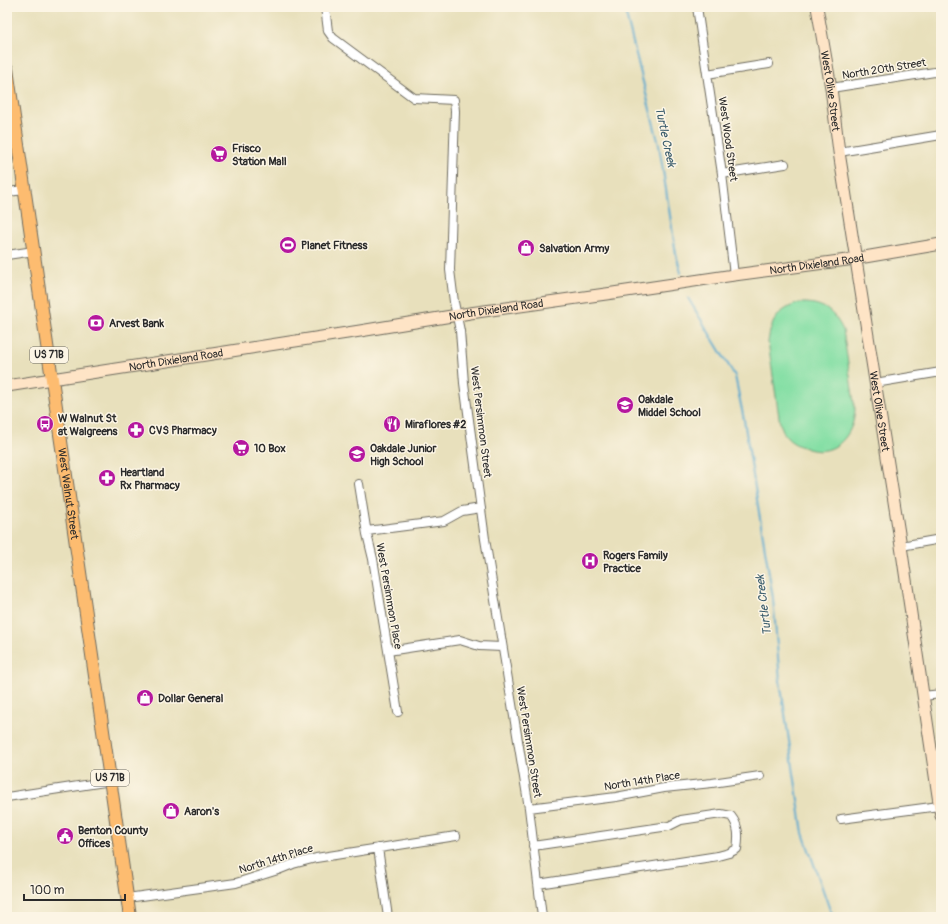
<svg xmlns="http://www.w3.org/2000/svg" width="948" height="924" font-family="Pangolin,sans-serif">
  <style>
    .green { fill: #85dfa5; stroke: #588568 }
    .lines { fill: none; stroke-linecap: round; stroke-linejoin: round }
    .stream { stroke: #53a8cf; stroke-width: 2 }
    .street-casing { stroke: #6d6a5e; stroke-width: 10 }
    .secondary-casing { stroke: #6d6a5e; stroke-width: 13 }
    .primary-casing { stroke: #6d6a5e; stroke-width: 14 }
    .street { stroke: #fff; stroke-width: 8 }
    .secondary { stroke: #fee4c6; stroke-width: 11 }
    .primary { stroke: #fdbc70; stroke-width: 12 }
    .labels { text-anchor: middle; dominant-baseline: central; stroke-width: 3; stroke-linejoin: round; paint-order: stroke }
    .shield { fill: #fcf5e5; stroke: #6a6863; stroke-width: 1 }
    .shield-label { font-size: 10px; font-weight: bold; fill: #2b2b2b }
    .street-label { font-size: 11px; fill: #2b2b2b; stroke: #fcf5e5 }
    .poi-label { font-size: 11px; font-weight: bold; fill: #2b2b2b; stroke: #fcf5e5; text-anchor: start }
    .water-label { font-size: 12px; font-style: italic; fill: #3b5d6d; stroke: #fcf5e5 }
  </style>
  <rect width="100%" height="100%" fill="#fcf5e5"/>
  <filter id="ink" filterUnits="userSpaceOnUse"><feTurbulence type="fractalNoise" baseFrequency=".025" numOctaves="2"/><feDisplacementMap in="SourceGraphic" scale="8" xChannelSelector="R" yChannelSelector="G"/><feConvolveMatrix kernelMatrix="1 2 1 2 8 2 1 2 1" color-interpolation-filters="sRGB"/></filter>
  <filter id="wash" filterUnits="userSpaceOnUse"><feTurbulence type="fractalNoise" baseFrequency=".012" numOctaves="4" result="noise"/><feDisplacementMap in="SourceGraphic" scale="16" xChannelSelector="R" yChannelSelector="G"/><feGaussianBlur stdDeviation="0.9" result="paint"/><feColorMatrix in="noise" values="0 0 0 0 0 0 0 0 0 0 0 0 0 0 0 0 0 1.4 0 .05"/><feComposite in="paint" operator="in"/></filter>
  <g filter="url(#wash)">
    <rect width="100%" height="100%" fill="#e8e0bc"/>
    <path class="green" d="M799,303C822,302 833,310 843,330L855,409C854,437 832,460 803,447C796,445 789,441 785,435C783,432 782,427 780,424L768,342C771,320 778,310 799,303Z"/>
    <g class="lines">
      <path class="stream" d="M624,7L659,145L676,254L681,273
        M688,298L735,376L744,420L773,598L780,681L803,833L830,910L835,917"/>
    </g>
  </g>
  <g filter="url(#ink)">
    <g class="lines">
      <g class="street-casing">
        <path id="street" d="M325,7L328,31L333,38L414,98L454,100L455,111L450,270L454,302L460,331L464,383L485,539L529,808L542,917
          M697,7L722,174L734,275
          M707,74L769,64
          M831,88L941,71
          M839,152L941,135
          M722,174L785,164
          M7,192L25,190
          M7,255L34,251
          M875,383L941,372
          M359,484L367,534L373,559L398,712
          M367,531L444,521L462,511L481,508
          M901,546L941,539
          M388,651L460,640L479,646L502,647
          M923,696L941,694
          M7,797L111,781
          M529,808L616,797L664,788L712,783L760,776
          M841,819L939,806
          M533,846L669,826L681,820L721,814L731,816C739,826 739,836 737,849L729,853L718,856L538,884
          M378,848L388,917
          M127,898L236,883L278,870L293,864L316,858L456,836"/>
      </g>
      <g class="secondary-casing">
        <g id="secondary">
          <path id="s1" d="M817,7L831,88L839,152L901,546L941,816"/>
          <path id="s2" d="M7,386L360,331L470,313L613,293L734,275L847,260L941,244"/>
        </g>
      </g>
      <g class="primary-casing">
        <g id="primary">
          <path id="s3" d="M7,69L130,917"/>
        </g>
      </g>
      <use href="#street" class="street"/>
      <use href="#secondary" class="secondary"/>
      <use href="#primary" class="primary"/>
    </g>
  </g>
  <defs>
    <g id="supermarket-disc" transform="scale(0.9)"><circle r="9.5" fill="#b5179e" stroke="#fcf5e5"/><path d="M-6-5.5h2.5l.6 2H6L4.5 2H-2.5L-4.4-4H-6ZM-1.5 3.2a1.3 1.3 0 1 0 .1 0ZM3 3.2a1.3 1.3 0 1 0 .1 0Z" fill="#fff"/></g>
    <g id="stadium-disc" transform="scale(0.9)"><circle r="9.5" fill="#b5179e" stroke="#fcf5e5"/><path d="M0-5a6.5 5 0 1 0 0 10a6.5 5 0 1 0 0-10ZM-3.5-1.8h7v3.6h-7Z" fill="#fff"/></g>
    <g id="shop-disc" transform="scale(0.9)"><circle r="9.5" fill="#b5179e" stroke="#fcf5e5"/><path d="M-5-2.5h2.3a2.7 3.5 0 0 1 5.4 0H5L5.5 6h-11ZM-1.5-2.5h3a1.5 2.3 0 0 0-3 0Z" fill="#fff"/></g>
    <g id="bank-disc" transform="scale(0.9)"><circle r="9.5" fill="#b5179e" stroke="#fcf5e5"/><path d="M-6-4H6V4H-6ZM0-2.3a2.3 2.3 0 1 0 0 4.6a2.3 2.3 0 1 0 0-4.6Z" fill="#fff"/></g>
    <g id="school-disc" transform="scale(0.9)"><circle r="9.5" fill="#b5179e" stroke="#fcf5e5"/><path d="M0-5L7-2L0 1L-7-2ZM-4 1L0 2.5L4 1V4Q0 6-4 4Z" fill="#fff"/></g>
    <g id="bus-disc" transform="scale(0.9)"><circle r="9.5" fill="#b5179e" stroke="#fcf5e5"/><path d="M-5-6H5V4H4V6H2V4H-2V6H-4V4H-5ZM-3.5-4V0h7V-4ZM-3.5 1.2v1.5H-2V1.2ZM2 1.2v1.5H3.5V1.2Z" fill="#fff"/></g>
    <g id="restaurant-disc" transform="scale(0.9)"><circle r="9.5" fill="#b5179e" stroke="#fcf5e5"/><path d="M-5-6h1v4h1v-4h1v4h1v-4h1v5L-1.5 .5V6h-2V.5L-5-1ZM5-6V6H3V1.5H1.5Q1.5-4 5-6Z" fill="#fff"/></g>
    <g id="pharmacy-disc" transform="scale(0.9)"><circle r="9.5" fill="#b5179e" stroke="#fcf5e5"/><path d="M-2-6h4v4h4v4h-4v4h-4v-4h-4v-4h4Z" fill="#fff"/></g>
    <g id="hospital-disc" transform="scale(0.9)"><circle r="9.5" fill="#b5179e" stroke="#fcf5e5"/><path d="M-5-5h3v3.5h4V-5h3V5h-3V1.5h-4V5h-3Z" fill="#fff"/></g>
    <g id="civic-disc" transform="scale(0.9)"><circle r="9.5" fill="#b5179e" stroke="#fcf5e5"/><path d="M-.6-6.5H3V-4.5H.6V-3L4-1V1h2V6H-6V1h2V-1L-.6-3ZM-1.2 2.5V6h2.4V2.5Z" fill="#fff"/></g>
  </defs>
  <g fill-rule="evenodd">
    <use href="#supermarket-disc" x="219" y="154"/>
    <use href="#stadium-disc" x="288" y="245"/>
    <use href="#shop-disc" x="526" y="248"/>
    <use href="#bank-disc" x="96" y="323"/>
    <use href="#school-disc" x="625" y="405"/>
    <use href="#bus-disc" x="45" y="424"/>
    <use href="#restaurant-disc" x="392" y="424"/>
    <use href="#pharmacy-disc" x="136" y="430"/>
    <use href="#supermarket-disc" x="241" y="448"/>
    <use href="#school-disc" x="357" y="454"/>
    <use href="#pharmacy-disc" x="107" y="478"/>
    <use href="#hospital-disc" x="590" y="561"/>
    <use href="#shop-disc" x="145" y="698"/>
    <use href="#shop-disc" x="171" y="811"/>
    <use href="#civic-disc" x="65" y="836"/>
  </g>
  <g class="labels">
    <g class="shield">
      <rect x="30" y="347" width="38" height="16" rx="3"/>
      <rect x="91" y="770" width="38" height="16" rx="3"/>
    </g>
    <g class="shield-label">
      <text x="49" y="355">US 71B</text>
      <text x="110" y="778">US 71B</text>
    </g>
    <g class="street-label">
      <text transform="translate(884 69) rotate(-9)">North 20th Street</text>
      <text stroke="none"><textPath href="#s1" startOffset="85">West Olive Street</textPath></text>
      <text transform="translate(728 139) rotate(82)">West Wood Street</text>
      <text stroke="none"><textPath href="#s2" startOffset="819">North Dixieland Road</textPath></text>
      <text stroke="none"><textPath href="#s2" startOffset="495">North Dixieland Road</textPath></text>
      <text stroke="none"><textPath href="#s2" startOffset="171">North Dixieland Road</textPath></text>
      <text stroke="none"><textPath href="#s1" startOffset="409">West Olive Street</textPath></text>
      <text transform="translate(481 422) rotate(83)">West Persimmon Street</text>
      <text stroke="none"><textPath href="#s3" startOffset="429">West Walnut Street</textPath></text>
      <text transform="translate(389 596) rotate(80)">West Persimmon Place</text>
      <text transform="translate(529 742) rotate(81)">West Persimmon Street</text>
      <text transform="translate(642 781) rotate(-9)">North 14th Place</text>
      <text transform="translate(276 859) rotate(-17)">North 14th Place</text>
    </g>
    <g class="poi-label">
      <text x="232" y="148">Frisco<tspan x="232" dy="13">Station Mall</tspan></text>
      <text x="301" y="245">Planet Fitness</text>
      <text x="539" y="248">Salvation Army</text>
      <text x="109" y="323">Arvest Bank</text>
      <text x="638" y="399">Oakdale<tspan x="638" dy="13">Middel School</tspan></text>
      <text x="58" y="418">W Walnut St<tspan x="58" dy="13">at Walgreens</tspan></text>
      <text x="405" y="424">Miraflores #2</text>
      <text x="149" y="430">CVS Pharmacy</text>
      <text x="254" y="448">10 Box</text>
      <text x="370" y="448">Oakdale Junior<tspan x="370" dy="13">High School</tspan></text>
      <text x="120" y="472">Heartland<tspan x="120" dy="13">Rx Pharmacy</tspan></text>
      <text x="603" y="555">Rogers Family<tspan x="603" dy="13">Practice</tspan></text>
      <text x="158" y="698">Dollar General</text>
      <text x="184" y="811">Aaron's</text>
      <text x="78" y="830">Benton County<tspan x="78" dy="13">Offices</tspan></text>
    </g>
    <g class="water-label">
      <text transform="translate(665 137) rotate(78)">Turtle Creek</text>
      <text transform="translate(764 605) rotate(-97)">Turtle Creek</text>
    </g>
  </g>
  <rect width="948" height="924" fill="none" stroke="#fcf5e5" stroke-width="24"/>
  <path d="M24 894v6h101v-6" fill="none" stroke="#2b2b2b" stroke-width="2"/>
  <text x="30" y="894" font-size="12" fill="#2b2b2b" stroke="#fcf5e5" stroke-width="3" paint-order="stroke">100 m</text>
</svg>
